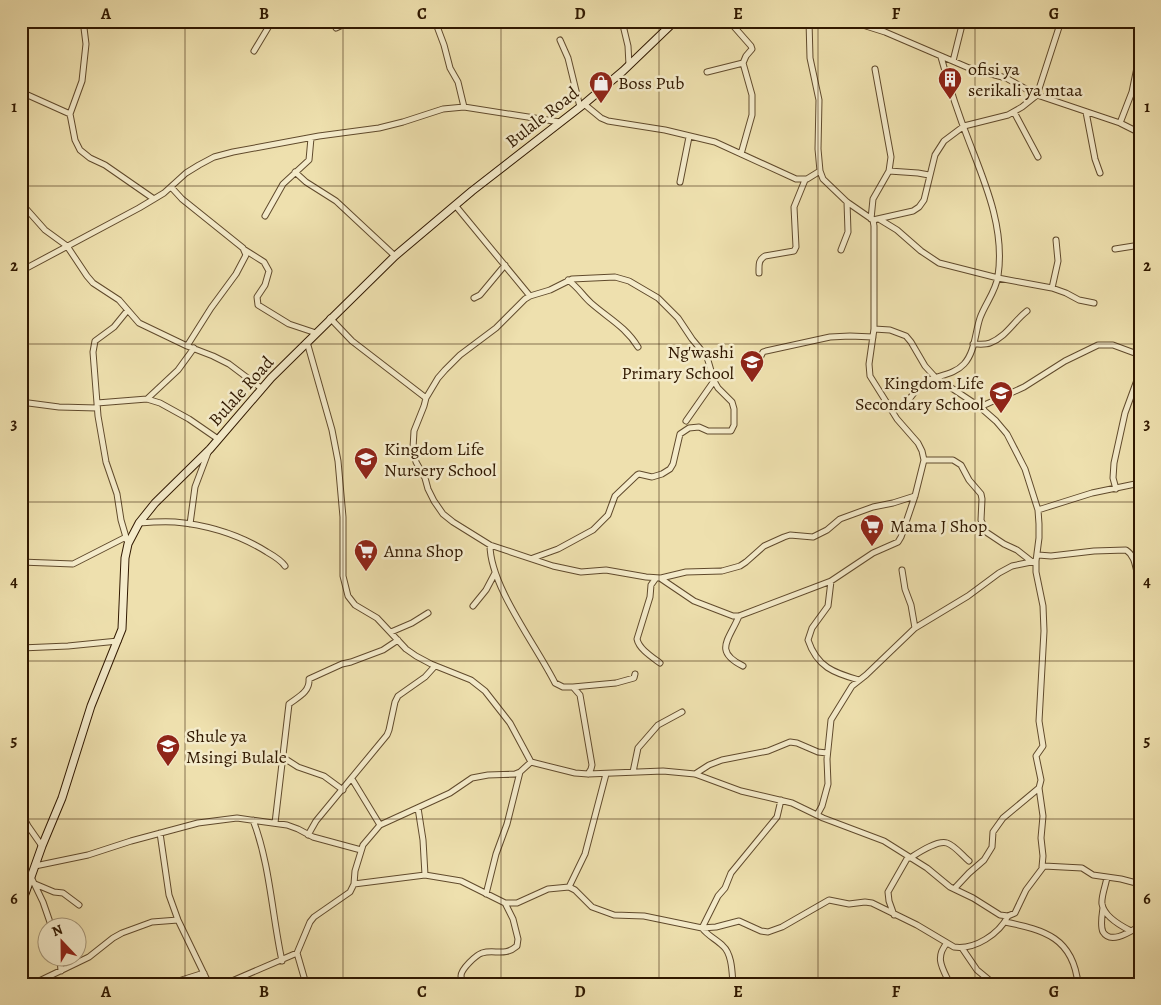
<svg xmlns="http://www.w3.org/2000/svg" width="1161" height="1005" font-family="Alegreya,serif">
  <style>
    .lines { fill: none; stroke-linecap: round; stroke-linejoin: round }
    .street-casing { stroke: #604a2c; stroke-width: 7 }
    .secondary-casing { stroke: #301800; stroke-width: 9 }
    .street { stroke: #f4ebca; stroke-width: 5 }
    .secondary { stroke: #f4ebca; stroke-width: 7 }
    .grid { fill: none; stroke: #301800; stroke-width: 1; stroke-opacity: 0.55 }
    .labels { text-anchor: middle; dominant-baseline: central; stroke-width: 5; stroke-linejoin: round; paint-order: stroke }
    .poi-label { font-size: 18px; fill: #301800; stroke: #f4ebca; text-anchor: start }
    .street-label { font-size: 18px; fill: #301800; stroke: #f4ebca }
    .neatline { fill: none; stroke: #301800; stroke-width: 2 }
    .grid-label { font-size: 16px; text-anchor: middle; font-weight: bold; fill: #301800 }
  </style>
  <rect width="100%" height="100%" fill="#eee0ae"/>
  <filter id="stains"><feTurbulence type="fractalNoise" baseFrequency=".004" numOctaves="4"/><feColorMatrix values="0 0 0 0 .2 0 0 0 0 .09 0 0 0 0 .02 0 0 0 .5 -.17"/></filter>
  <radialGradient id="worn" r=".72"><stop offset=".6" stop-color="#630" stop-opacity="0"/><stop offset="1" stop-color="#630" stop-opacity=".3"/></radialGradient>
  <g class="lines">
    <g class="street-casing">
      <path id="street" d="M97,21L85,25L84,28L86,44L82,81L70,114L75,140L80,150L90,158L105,165L154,199
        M435,21L444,45L450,68L458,82L464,107
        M622,21L628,46L629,65
        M729,21L751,46L752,49L746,56L743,63L752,95V115L741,154
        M850,21L885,32L969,68L1006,78L1037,95L1120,123L1140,133
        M336,28L351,21
        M560,40L568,58L580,107
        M254,51L272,21
        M953,61L963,21
        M707,72L743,63
        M21,92L70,114
        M584,104L601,118L608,121L665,130L715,142L796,179H807L820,171
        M1014,112L1038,157
        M1086,112L1095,159L1100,173
        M1120,123L1132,92L1140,53
        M889,171L918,173L929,175
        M295,172L306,182L336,201L395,256
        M680,182L689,137
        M171,187L182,199L243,248L246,255L236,274L211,308L187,346
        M21,203L45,230L67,246L87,276L93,283L119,300L139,323L187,346L213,356L229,364L261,388
        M455,205L530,296
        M265,216L283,184L309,160L311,138
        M871,219L873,199L889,171L891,157L875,69
        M879,219L897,230L921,251L939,263L998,278L1052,288L1066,293L1079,300L1094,303
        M873,220L913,211L919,207L924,200L935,155L944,141L964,126L1008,115L1022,107L1037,95L1061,21
        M1115,249L1140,245
        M245,250L264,262L269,271L265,285L257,297L258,305L289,324L316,333
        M841,250L848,232L847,202
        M1140,257L1138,275L1140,313
        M21,271L139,208L164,193L186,173L199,165L214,157L233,152L319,136L379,128L403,122L443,109L464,107L560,122
        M759,273C759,265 758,260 765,256L794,251L796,247L794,207L805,180
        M568,280C579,288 582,295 591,303C608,318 626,327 638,347
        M1052,288L1058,261L1056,240
        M474,298L480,295L505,265
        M127,311L114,327L95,341L93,352L98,416L106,462L117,494L121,520L128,544
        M330,318L352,341L426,398L424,406L414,431L413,448L416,462L425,478L428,489L434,501L443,514L453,522L490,545L553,566L581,572L606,570L646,577L660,578L694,601L733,616H739L831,581L873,553L898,542L901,537L915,496L924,460L922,451L918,443L897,419L870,376L869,364L874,329V226L873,220L847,202L823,179L820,171L818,149L819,100L810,58L809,21
        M874,329L890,330L906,336L911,342L925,366L935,377L980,407L996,421L1007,434L1025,469L1038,510L1039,524V538L1036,561V572L1043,606L1044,631L1039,721L1043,746L1036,756L1041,780L1039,788L1043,816L1041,838L1043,856L1042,867
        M307,342L332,430L338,461L343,517V576L348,596L355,605L377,618L406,649L416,656L431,664L471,680L485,691L510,723L531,762L575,773L588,774L663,771L695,774L741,791L792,803L823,818L884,841L927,868L950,887L973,898L1000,915L1008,916L1015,913L1026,890L1044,866L1082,868L1093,875L1121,879L1140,884
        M973,344C979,344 985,345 990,343C1006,337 1014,321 1027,311
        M759,360L763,352L766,351L830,337L850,336L873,337
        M426,398L438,378L445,370L460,355L496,328L525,299L530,296L550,290L572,279L615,277L629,281L658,298L678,318L692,339L707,357L714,381L718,388L732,402L734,409V425L731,431H708L699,427L689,428L680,434L673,464L670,469L662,474L652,477L639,474L637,475L615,496L608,515L593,530L558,549L533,558
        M147,399L178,370L194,348
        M21,402L59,407L97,408
        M23,402L21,370L23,354
        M97,403L147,399L160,403L189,419L218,439
        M980,407L1024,387L1065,361L1098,345H1113L1140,355
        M892,410C897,407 903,404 908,400C914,395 916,387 923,383C936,375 953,376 964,364C975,352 975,333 980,318C985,304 996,291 998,276C1005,230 986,185 970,144C959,116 949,86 941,57
        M686,421L714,381
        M924,460H953L961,465L969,480L981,494L982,499L981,520L986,532L1004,544L1017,550L1031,561
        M1116,489L1113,478L1114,463L1125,413L1140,372
        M1038,510L1092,493L1140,483
        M139,523C151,522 163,521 175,522C207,525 240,535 267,552C274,556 281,560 285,566
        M190,524L195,487L209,450
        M490,545C490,586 536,645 555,683L563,687H573L580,695L592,765L591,769L588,774
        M1038,555L1051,556L1094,551L1126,550C1137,557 1135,571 1140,582
        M21,562L73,564L126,537
        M902,570L905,589L911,605L915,628
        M656,578L651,585L650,597L637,639C639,649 652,657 660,663
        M661,578L686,572L722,571L740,566L746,562L764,546L784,537L790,535L813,537L827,530L840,519L873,507L893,503L915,496
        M831,581L828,606L812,628L808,640C817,667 834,673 859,680
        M473,606L486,590L495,573
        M739,616C729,640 713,651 743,666
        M391,632L412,623L428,613
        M21,648L68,646L118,641
        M573,687L616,683L634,678L635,674
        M284,758L298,767L324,776L343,790
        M633,772L638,748L658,725L682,712
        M695,774L709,765L722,760L768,751L790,742L797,743L818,752L827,753
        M352,779L380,825
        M418,808L423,840L425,875
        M21,812L28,826L42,846
        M817,815L822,806L828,784L827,759L831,720L852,686L866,675L915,628L968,596L999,573L1012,566L1036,561
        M253,820C270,864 272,915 282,961
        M275,823L289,704C298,697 310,692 309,679L342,664L351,662L383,650L398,640
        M160,833L169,895L178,920L209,984
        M308,835L316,821L387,735L389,730L395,702L398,696L425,677L435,666
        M910,858C918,853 937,840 947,843C954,845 963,856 969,861
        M35,866L88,855L131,841L198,823L237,818L287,825L298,829L313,837L361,850
        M31,877L43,902L52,928
        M1107,877C1106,885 1101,896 1102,904C1104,916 1121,926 1131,931
        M35,884L54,892L63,893L79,905
        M354,884L425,875L461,881L505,903L513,919L518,939L517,946C504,957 495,949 482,953C476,955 461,969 461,976C461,978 463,982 463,984
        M569,887L585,854L606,774
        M954,889L969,873L984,860L992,847L993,832L1003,818L1039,788
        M486,894L496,854L507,824L520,772
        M505,903H517L548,889L569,887L575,890L592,907L614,915L644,916L702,928L716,927L739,921L761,931L768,932L782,927L829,900L849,904L865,902L872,903L917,925L954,947C975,950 999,934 1008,916
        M1103,908C1102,915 1100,926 1103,932C1111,945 1131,931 1140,926
        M894,915L889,901L888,892L908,857
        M1005,922C1045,930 1073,938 1078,984
        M947,943C934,958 943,969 950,984
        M962,948L977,970L994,984
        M60,958L61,971
        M208,981L217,984
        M33,984L89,957L113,938L122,933L152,922L178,920
        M169,984L204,973
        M225,984L297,953
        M306,984L297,953L310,922L314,917L350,892L354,884L355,871L363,845L380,825L450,793L472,778L488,775L515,774L520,772L531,762
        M733,984C732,972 732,954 723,946C716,939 708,936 702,928L718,896L725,888L731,873L777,817L781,800"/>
    </g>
    <g class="secondary-casing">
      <path id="secondary" d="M21,905L42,846L62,798L91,706L122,629L125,558L128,544L139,523L155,503L210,449L271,378L395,256L472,191L584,104L623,71L675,21"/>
    </g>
    <use href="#street" class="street"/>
    <use href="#secondary" class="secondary"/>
  </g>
  <path class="grid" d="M185,21V984M343,21V984M501,21V984M659,21V984M818,21V984M975,21V984M21,186H1140M21,344H1140M21,502H1140M21,661H1140M21,819H1140"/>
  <defs>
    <g id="building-pin" transform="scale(1.25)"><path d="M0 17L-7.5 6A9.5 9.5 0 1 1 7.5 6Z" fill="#8f2418" stroke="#f4ebca"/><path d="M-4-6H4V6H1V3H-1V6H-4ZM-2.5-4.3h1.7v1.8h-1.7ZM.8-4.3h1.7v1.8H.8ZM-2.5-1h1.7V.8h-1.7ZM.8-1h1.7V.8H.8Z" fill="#fff"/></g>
    <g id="shop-pin" transform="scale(1.25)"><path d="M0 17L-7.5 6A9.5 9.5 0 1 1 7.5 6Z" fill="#8f2418" stroke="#f4ebca"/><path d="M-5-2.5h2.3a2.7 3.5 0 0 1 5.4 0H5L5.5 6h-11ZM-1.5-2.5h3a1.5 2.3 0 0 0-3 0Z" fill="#fff"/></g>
    <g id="school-pin" transform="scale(1.25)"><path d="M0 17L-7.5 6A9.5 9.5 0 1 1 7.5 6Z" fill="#8f2418" stroke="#f4ebca"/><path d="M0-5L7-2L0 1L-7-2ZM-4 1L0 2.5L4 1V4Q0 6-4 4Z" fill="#fff"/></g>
    <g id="supermarket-pin" transform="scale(1.25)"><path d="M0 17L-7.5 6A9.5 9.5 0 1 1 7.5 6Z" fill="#8f2418" stroke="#f4ebca"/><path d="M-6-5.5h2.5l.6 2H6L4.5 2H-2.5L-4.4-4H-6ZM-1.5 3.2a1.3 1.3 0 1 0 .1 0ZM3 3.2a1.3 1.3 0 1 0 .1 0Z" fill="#fff"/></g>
  </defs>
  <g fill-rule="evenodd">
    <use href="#building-pin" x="950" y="79"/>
    <use href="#shop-pin" x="601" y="83"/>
    <use href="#school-pin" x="752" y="362"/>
    <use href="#school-pin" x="1001" y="393"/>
    <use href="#school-pin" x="366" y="459"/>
    <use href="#supermarket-pin" x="872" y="526"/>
    <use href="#supermarket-pin" x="366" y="551"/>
    <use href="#school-pin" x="168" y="746"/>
  </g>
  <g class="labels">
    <g class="poi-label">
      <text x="968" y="69">ofisi ya<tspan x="968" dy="21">serikali ya mtaa</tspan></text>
      <text x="618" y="83">Boss Pub</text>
      <text x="734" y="352" text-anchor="end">Ng'washi<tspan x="734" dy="21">Primary School</tspan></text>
      <text x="984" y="383" text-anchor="end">Kingdom Life<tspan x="984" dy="21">Secondary School</tspan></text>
      <text x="384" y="449">Kingdom Life<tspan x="384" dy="21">Nursery School</tspan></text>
      <text x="890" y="526">Mama J Shop</text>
      <text x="384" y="551">Anna Shop</text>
      <text x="186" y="736">Shule ya<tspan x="186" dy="21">Msingi Bulale</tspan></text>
    </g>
    <g class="street-label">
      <text transform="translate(542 117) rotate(-38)">Bulale Road</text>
      <text transform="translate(241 391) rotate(-48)">Bulale Road</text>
    </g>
  </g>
  <rect width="1161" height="1005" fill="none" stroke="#eee0ae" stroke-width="55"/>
  <g transform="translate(62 942) rotate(338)"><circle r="24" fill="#f4ebca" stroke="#a69779"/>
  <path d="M0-4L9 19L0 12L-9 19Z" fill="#8f2418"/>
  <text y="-8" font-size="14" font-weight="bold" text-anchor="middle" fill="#301800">N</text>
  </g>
  <rect x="28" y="28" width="1106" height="950" class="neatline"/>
  <g class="grid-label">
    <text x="106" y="19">A</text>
    <text x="264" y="19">B</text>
    <text x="422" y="19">C</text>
    <text x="580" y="19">D</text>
    <text x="738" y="19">E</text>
    <text x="896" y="19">F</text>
    <text x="1054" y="19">G</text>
    <text x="14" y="112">1</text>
    <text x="1147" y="112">1</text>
    <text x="14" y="271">2</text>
    <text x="1147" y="271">2</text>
    <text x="14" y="429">3</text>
    <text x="1147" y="429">3</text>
    <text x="14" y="587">4</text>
    <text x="1147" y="587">4</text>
    <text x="14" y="746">5</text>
    <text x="1147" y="746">5</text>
    <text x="14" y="904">6</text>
    <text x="1147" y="904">6</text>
    <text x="106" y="997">A</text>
    <text x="264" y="997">B</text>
    <text x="422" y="997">C</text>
    <text x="580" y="997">D</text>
    <text x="738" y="997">E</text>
    <text x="896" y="997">F</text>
    <text x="1054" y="997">G</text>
  </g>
  <rect width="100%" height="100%" filter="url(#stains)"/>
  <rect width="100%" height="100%" fill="url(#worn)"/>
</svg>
